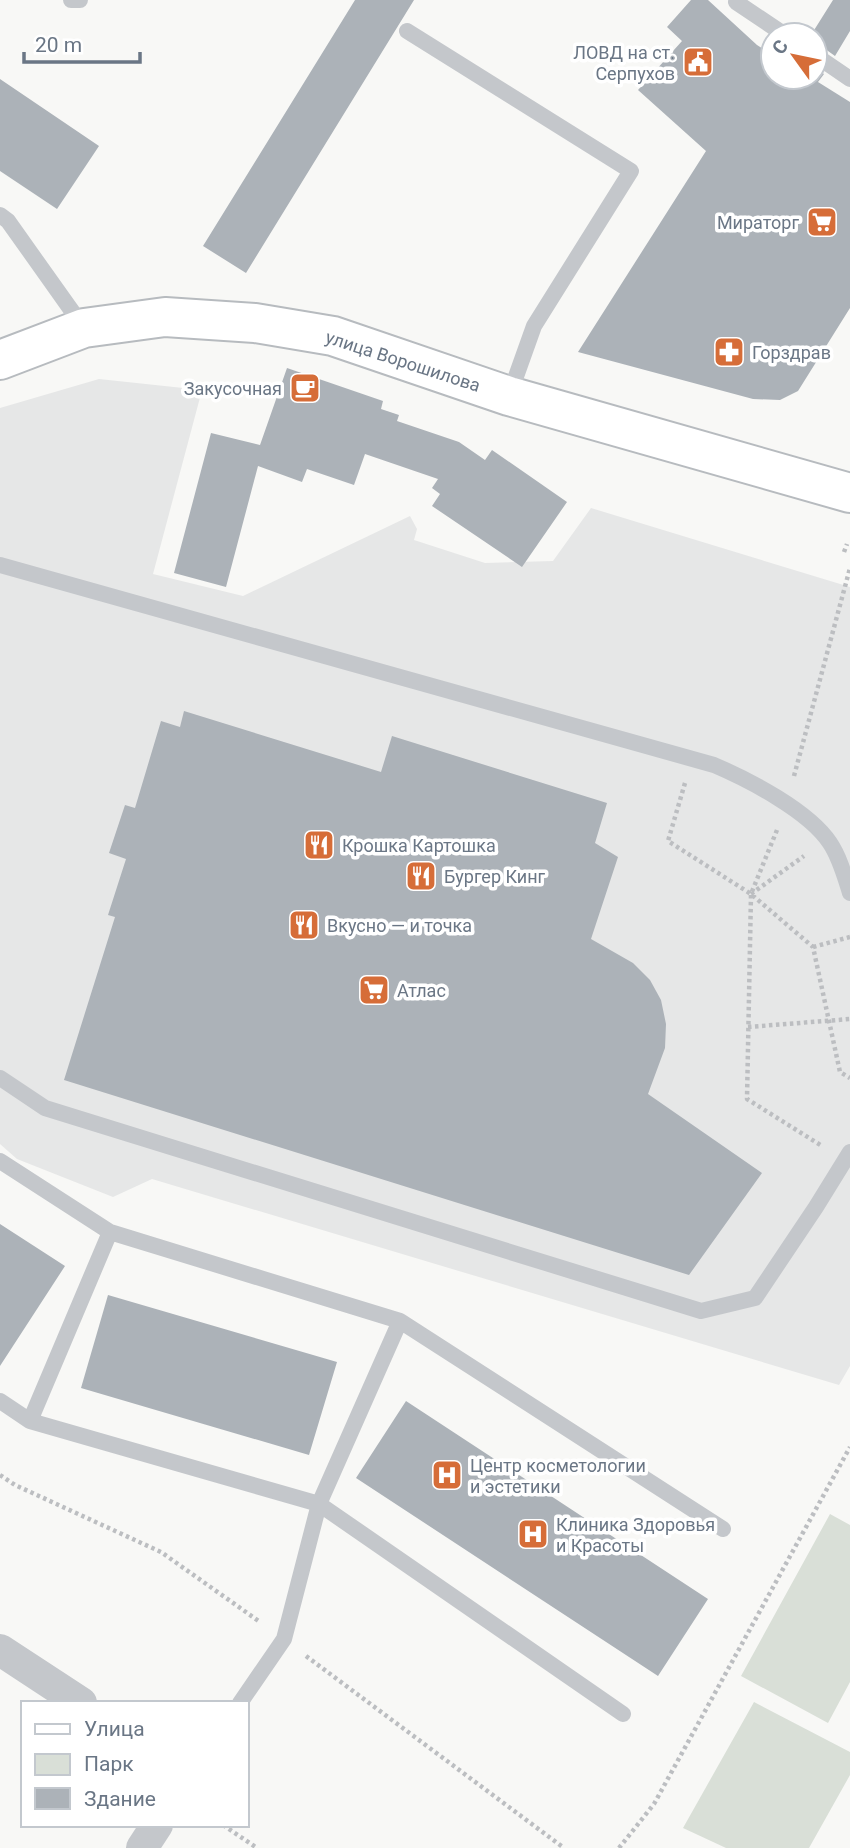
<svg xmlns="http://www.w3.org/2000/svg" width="850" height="1848" font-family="Roboto,sans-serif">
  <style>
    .built { fill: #e6e7e7 }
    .green { fill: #d9dfd7 }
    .building { fill: #acb2b8 }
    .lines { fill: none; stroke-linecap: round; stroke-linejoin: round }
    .secondary-casing { stroke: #b7bbbf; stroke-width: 42 }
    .path { stroke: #bcbec1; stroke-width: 4.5; stroke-dasharray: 3.5 3.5; stroke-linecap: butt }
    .lane { stroke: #c4c7cb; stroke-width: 16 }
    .street { stroke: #c4c7cb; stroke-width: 32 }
    .secondary { stroke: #fff; stroke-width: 38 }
    .labels { text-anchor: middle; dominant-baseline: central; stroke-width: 7; stroke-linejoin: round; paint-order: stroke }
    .poi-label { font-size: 18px; fill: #6a7685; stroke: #fff; text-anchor: start }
    .street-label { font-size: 18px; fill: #6a7685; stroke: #fff }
  </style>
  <rect width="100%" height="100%" fill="#f8f8f6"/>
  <path class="built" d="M99,379L202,390L153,574L243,596L410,516L417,529L414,540L485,563L553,561L591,508L850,587V1366L839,1385L152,1179L113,1197L17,1159L0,1144V408Z"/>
  <path class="green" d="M830,1514L850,1525V1682L828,1723L741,1676Z
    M754,1702L850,1752V1775L809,1848H726L683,1828Z"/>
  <path class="building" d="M355,0H414L246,273L203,246Z
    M691,0H708L757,45L773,55V77H815V68L824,74L818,82L850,102V308L798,391L780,400L753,399L578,352L706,151L638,90L682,41L667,27Z
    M833,0H850V31L835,56L821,46L815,45V35H811Z
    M0,79L99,146L57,209L0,171Z
    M287,368L383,401L381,409L399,415L397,421L459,442L485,460L492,450L567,502L522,567L432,506L440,494L432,488L438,479L365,454L354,485L307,469L302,482L258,466L226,587L174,573L211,433L260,445Z
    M184,711L381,772L392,736L607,803L595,843L618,857L591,939L633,963L650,980L661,1000L666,1024L665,1048L648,1094L762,1173L689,1275L64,1080L115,917L108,915L126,859L109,853L125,805L135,808L161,721L180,727Z
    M0,1224L65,1266L0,1366Z
    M108,1295L337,1362L309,1455L81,1388Z
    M406,1401L708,1599L658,1676L356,1478Z"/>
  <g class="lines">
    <g class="secondary-casing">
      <path id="secondary" d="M0,360L84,328L165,317L255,323L333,336L509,396L850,493"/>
    </g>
    <path class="path" d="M844,552L847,544
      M794,776L850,568
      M685,783L668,841L751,894L813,947L840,1072L850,1078
      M777,830L751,894L747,1099L822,1146
      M751,894L804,856
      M813,947L850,937
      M748,1027L850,1019
      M0,1475L15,1485L161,1552L260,1622
      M306,1656L564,1848
      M223,1825L257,1848
      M619,1848L654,1804L850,1447"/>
    <path class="lane" d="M71,0H80
      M736,2L785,35
      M407,31L631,171L534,326L509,396
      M815,55L850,79
      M0,215L8,221L84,328
      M0,565L714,765C749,780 809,811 830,843C840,858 845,877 850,893
      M0,1078L45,1108L701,1311L755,1298L816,1207L850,1152
      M0,1161L110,1232L400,1321L723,1529
      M0,1401L30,1421L319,1504L623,1714
      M30,1421L110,1232
      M240,1703L284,1639L319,1504L400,1321"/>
    <path class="street" d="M0,1650L81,1703
      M142,1848L157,1825"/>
    <use href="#secondary" class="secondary"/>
  </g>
  <defs>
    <g id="civic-square" transform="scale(1.575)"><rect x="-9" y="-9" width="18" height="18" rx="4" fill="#d66d38" stroke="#fff"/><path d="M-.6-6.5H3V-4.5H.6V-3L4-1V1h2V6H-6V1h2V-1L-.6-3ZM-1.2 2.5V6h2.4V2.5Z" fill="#fff"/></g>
    <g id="supermarket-square" transform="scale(1.575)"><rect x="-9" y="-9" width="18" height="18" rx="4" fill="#d66d38" stroke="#fff"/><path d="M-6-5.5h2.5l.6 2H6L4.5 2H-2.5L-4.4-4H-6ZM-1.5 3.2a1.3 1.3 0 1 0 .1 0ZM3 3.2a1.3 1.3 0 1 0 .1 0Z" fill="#fff"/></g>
    <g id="pharmacy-square" transform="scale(1.575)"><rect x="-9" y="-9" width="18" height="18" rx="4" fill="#d66d38" stroke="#fff"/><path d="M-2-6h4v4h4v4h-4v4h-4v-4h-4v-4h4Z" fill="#fff"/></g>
    <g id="cafe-square" transform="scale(1.575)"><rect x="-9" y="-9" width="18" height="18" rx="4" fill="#d66d38" stroke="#fff"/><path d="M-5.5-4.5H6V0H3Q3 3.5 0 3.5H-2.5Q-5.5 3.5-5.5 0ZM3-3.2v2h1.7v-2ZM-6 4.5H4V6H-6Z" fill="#fff"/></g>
    <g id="restaurant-square" transform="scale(1.575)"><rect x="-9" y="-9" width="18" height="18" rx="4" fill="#d66d38" stroke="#fff"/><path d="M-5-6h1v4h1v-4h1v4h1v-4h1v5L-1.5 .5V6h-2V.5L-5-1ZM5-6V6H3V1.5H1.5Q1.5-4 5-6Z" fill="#fff"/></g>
    <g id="hospital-square" transform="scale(1.575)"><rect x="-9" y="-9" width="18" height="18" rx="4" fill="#d66d38" stroke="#fff"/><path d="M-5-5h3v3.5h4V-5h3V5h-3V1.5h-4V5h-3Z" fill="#fff"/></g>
  </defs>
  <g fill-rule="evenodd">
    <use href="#civic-square" x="698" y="62"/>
    <use href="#supermarket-square" x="822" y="222"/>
    <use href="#pharmacy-square" x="729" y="352"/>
    <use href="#cafe-square" x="305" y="388"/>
    <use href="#restaurant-square" x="319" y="845"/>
    <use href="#restaurant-square" x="421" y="876"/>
    <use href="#restaurant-square" x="304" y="925"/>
    <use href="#supermarket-square" x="374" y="990"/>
    <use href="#hospital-square" x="447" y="1475"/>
    <use href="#hospital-square" x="533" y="1534"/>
  </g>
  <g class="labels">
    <g class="poi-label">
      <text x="675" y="52" text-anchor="end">ЛОВД на ст.<tspan x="675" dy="21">Серпухов</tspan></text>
      <text x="799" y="222" text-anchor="end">Мираторг</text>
      <text x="752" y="352">Горздрав</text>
      <text x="282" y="388" text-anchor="end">Закусочная</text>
      <text x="342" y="845">Крошка Картошка</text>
      <text x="444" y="876">Бургер Кинг</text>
      <text x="327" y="925">Вкусно — и точка</text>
      <text x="397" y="990">Атлас</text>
      <text x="470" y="1465">Центр косметологии<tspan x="470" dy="21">и эстетики</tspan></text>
      <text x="556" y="1524">Клиника Здоровья<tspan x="556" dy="21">и Красоты</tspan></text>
    </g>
    <g class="street-label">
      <text transform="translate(403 361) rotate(18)">улица Ворошилова</text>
    </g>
  </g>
  <rect x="21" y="1701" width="228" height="126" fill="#ffffff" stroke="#c3c8ce" stroke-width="2"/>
  <rect x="35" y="1724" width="35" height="10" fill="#ffffff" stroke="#c3c8ce" stroke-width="2"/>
  <text x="84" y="1736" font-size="21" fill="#6a7685">Улица</text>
  <rect x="35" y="1754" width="35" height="21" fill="#d9dfd7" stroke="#c3c8ce" stroke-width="2"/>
  <text x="84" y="1771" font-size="21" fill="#6a7685">Парк</text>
  <rect x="35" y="1788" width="35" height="21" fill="#acb2b8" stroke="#c3c8ce" stroke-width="2"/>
  <text x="84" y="1806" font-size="21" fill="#6a7685">Здание</text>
  <g transform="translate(794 56) rotate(303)"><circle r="33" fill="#ffffff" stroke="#c3c8ce" stroke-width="2"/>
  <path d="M0-5L12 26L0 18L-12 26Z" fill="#d66d38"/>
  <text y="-10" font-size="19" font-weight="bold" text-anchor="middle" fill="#6a7685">С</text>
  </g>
  <path d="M24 52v10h116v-10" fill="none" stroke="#6a7685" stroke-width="3.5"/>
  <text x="35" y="52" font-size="21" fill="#6a7685" stroke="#ffffff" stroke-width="5" paint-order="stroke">20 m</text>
</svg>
